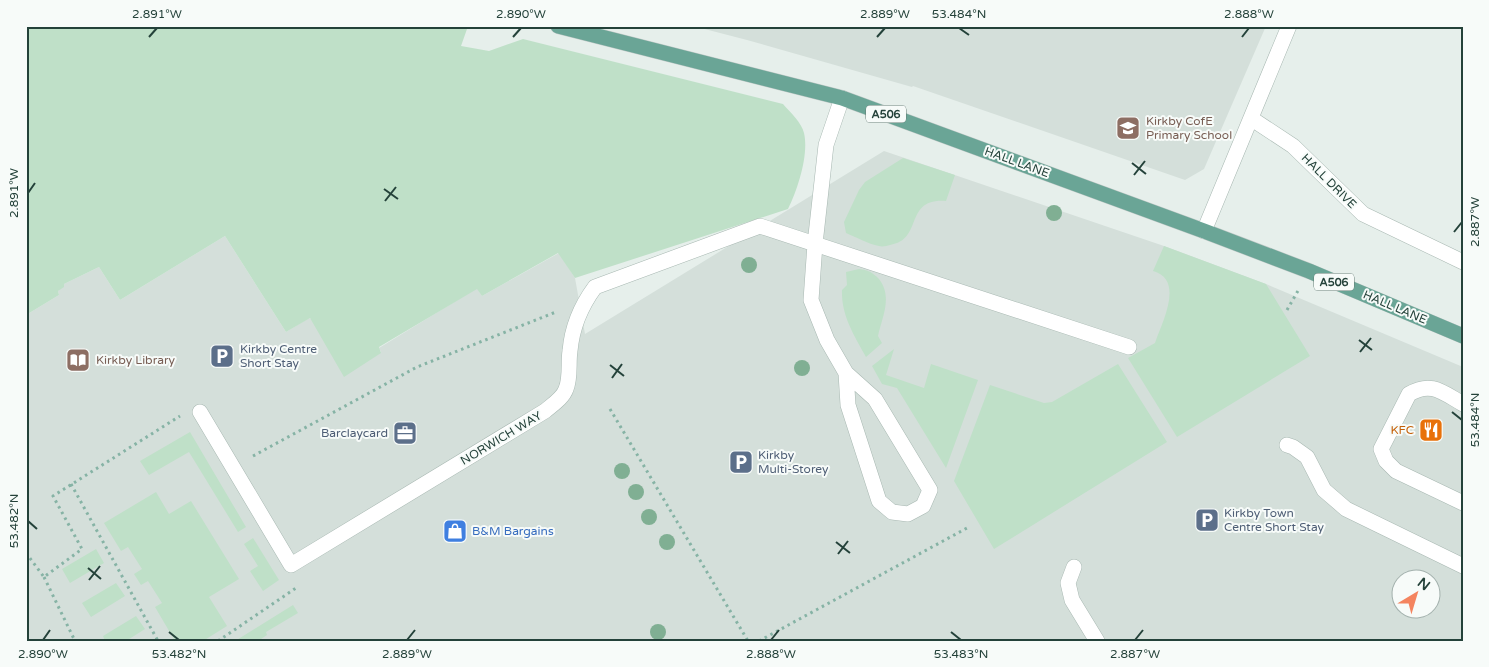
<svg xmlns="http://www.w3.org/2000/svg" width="1489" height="667" font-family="'Varela Round',sans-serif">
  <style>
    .built { fill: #d4dfda; fill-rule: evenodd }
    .green { fill: #bfe0c8 }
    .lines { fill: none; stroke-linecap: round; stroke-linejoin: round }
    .minor-casing { stroke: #a8b8b2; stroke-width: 16 }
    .major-casing { stroke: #c2cac8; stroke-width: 16 }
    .path { stroke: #86b3a5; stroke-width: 3; stroke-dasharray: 2.5 4; stroke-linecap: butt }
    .minor { stroke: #fff; stroke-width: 15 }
    .major { stroke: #6aa596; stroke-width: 15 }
    .tree { fill: #80af93 }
    .ticks { fill: none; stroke: #24423a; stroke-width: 2 }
    .labels { text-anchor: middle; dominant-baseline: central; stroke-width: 4; stroke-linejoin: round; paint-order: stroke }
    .shield { fill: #f7fbf9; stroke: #637a73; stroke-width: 1 }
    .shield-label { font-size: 11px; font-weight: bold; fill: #24423a }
    .education-label { font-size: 12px; fill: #785e54; stroke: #f7fbf9; text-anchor: start }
    .street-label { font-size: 12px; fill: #24423a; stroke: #f7fbf9 }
    .service-label { font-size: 12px; fill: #4e5e75; stroke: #f7fbf9; text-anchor: start }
    .food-label { font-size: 12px; fill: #c56008; stroke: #f7fbf9; text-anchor: end }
    .shop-label { font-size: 12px; fill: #366cbe; stroke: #f7fbf9; text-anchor: start }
    .neatline { fill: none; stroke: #24423a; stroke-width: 2 }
    .ticks-label { font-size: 12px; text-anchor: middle; fill: #24423a }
  </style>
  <rect width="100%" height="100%" fill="#e6efeb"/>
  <path class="built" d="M693,26H1266L1204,169L1185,180L913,86L912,87L747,40Z
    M884,151L1164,246L1266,284L1463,367V641H26V315L59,295L58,291L64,284L99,267L120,300L225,236L286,332L309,318L381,352L379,348L477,288L482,296L559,253L575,278L585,334ZM1402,580H1432V610H1402Z"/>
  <path class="green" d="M26,26H454L467,29L461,46L489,51L523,39L783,104C790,112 802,123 804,133C809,154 798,189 788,209L575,278L558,253L482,296L477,289L379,347L381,353L344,377L310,318L286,332L225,236L120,300L99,267L64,284V287L58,291L59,295L26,315Z
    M903,158L955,175L946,201C903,198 924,240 890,245C887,246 882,247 879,246C868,244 856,237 846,233L844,222L859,190L865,182Z
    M1164,246L1266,284L1310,356L1177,437L1128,358L1155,343C1162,322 1185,280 1153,271Z
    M859,269C868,270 872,272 879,279C893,297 882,317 878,336L882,343L866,357C854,335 841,315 842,290L847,285L846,272Z
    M894,349L886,375L924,388L931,364L978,380L946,468L897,388L882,384L872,366Z
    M1118,364L1167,442L994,549L954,481L990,385L1044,403L1052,402Z
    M190,432L246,527L238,532L189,452L149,475L140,461Z
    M156,492L169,514L191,501L239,579L209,597L227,626L203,641H175L155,607L162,603L148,581L141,585L134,574L142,569L128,547L121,551L104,523Z
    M253,538L279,580L263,591L250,571L258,566L244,544Z
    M96,549L104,563L70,583L62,569Z
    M116,583L125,596L91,617L82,603Z
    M293,605L298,613L266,632L267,635L258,641H235Z
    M136,616L145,629L126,641H105L103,636Z"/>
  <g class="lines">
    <g class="minor-casing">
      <path id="minor" d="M842,98L826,145L815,244L811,300L827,340L846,373L875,399L930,490L923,506L908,514L892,512L879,501L848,405L846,373
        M1252,119L1293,146L1363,214L1463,262
        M1204,231L1289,26
        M1463,404C1442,392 1431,381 1409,394L1381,449L1386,461L1396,471L1463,503
        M200,412L291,565L545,411C552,405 563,398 566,389C571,377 568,363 570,351C572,327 581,306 595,287L760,226L1129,347
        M1287,445L1293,447L1307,457L1324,490L1346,509L1463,566
        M1074,567L1068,583L1072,600L1097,641"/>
    </g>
    <g class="major-casing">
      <path id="major" d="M558,26L842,98L1204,231L1309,271L1463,336"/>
    </g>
    <path class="path" d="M1287,310L1299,289
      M610,409L748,641
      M253,456L417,367L556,312
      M71,484L158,641
      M26,553L44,577L82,549L53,496L180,416
      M44,577L75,641
      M218,641L296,588
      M759,641L967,528"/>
    <use href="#minor" class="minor"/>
    <use href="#major" class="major"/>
  </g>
  <g class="tree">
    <circle cx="1054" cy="213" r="8"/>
    <circle cx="749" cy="265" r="8"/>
    <circle cx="802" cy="368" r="8"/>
    <circle cx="622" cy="471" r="8"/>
    <circle cx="636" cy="492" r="8"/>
    <circle cx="649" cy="517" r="8"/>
    <circle cx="667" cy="542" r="8"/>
    <circle cx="658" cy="632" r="8"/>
  </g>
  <path class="ticks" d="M959,28L969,35M149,37L157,28M513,37L521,28M877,37L885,28M1242,37L1249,28M1132,163L1146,174M1134,175L1145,161M384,189L398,199M28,193L35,183M385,201L396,187M1454,232L1462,222M1359,340L1372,350M1360,352L1371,338M610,365L624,376M612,378L622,364M1452,412L1462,420M28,521L37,529M836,542L850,553M838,554L848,541M88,568L101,579M89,580L100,566M169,632L179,640M951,632L961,640M43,640L50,630M407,640L415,630M771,640L779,630M1135,640L1143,630"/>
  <defs>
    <g id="school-square" transform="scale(1.25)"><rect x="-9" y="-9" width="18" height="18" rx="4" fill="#8d6e63" stroke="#f7fbf9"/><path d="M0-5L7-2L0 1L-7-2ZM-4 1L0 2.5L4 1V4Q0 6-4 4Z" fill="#fff"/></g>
    <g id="parking-square" transform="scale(1.25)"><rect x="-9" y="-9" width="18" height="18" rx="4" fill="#5c6f8a" stroke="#f7fbf9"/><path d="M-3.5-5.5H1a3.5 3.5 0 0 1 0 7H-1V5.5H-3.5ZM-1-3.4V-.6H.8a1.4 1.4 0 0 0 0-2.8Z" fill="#fff"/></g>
    <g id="library-square" transform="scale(1.25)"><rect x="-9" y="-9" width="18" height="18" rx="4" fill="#8d6e63" stroke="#f7fbf9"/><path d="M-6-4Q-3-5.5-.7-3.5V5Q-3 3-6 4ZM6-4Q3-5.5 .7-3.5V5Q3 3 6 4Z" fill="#fff"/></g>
    <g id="restaurant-square" transform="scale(1.25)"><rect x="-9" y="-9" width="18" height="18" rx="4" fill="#e8710a" stroke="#f7fbf9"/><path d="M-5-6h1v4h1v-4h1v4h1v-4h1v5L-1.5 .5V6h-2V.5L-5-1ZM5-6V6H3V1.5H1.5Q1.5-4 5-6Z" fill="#fff"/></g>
    <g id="office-square" transform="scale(1.25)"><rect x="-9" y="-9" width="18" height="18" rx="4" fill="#5c6f8a" stroke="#f7fbf9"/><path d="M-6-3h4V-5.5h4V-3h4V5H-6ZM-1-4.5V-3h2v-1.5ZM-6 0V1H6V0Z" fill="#fff"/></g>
    <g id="shop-square" transform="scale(1.25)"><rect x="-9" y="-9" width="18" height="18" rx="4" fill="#3f7fe0" stroke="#f7fbf9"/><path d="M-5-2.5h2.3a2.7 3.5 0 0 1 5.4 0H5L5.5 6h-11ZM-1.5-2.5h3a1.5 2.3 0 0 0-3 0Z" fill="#fff"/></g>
  </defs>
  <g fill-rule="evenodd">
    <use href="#school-square" x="1128" y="128"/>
    <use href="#parking-square" x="222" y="356"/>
    <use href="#library-square" x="78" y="360"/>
    <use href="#restaurant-square" x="1431" y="430"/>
    <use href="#office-square" x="405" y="433"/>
    <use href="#parking-square" x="741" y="462"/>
    <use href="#parking-square" x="1207" y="520"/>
    <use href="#shop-square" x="455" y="531"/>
  </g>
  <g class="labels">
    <g class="shield">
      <rect x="866" y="105.5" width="40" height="17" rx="4"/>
      <rect x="1314" y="273.5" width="40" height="17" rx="4"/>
    </g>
    <g class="shield-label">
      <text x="886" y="114">A506</text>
      <text x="1334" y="282">A506</text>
    </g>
    <g class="education-label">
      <text x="1146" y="121">Kirkby CofE<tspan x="1146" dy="14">Primary School</tspan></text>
      <text x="96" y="360">Kirkby Library</text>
    </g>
    <g class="street-label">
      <text transform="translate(1017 162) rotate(20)">HALL LANE</text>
      <text transform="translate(1329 181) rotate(45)">HALL DRIVE</text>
      <text transform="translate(1395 307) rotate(23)">HALL LANE</text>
      <text transform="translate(501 438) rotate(-31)">NORWICH WAY</text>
    </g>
    <g class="service-label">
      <text x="240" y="349">Kirkby Centre<tspan x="240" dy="14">Short Stay</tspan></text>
      <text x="388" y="433" text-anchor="end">Barclaycard</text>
      <text x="758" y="455">Kirkby<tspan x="758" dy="14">Multi-Storey</tspan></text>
      <text x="1224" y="513">Kirkby Town<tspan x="1224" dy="14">Centre Short Stay</tspan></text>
    </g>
    <g class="food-label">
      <text x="1414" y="430">KFC</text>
    </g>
    <g class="shop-label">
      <text x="472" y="531">B&amp;M Bargains</text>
    </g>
  </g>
  <rect width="1489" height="667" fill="none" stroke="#f7fbf9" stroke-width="55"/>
  <g transform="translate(1416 594) rotate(38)"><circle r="24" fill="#f7fbf9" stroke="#a3b1ad"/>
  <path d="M0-4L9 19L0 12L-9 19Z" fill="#f4845f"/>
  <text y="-8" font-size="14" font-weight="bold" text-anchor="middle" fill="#24423a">N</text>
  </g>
  <rect x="28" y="28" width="1434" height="612" class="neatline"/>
  <g class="ticks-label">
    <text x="157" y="18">2.891°W</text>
    <text x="521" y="18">2.890°W</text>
    <text x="885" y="18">2.889°W</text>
    <text x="959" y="18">53.484°N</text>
    <text x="1249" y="18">2.888°W</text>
    <text transform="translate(14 193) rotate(-90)" y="4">2.891°W</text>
    <text transform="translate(1475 222) rotate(-90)" y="4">2.887°W</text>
    <text transform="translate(1475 420) rotate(-90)" y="4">53.484°N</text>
    <text transform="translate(14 521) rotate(-90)" y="4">53.482°N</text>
    <text x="43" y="658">2.890°W</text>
    <text x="179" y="658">53.482°N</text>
    <text x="407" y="658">2.889°W</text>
    <text x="771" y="658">2.888°W</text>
    <text x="961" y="658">53.483°N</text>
    <text x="1135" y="658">2.887°W</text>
  </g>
</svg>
